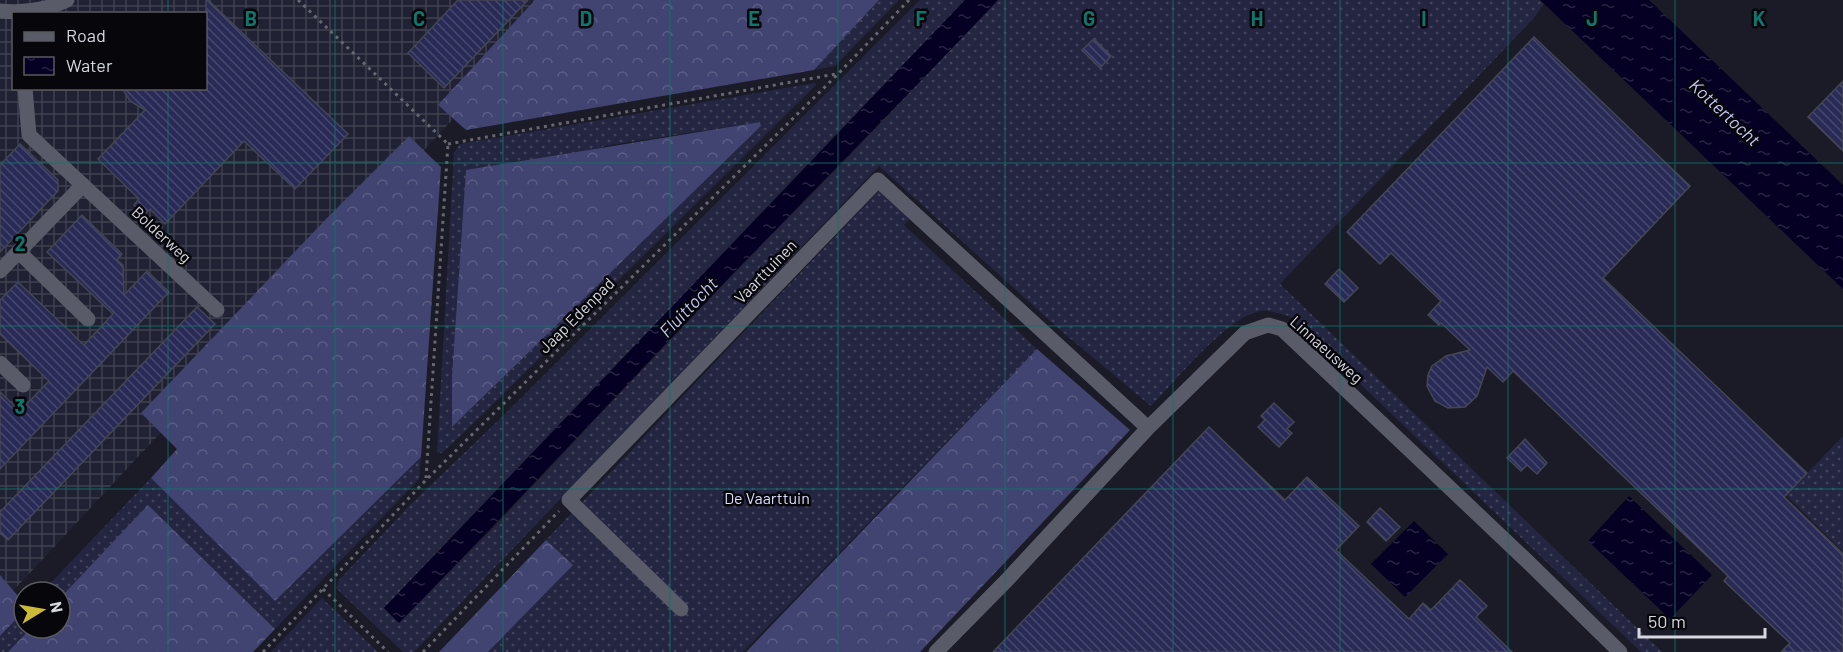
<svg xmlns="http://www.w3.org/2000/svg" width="1843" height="652" font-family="Barlow,sans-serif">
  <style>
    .industrial { fill: url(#industrial-grid); fill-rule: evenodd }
    .grass { fill: url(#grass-dots); fill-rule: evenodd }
    .forest { fill: url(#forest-crowns) }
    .water { fill: url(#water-ripples) }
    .building { fill: url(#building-back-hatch); stroke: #444653; stroke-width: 1.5 }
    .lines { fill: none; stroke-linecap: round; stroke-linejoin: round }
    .path { stroke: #666770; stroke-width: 3; stroke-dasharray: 3 4.5; stroke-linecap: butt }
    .minor { stroke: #595b68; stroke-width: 15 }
    .grid { fill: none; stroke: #0f766e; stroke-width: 1.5; stroke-opacity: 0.55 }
    .labels { text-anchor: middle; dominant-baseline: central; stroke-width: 5; stroke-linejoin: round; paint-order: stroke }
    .street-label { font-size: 16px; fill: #d6d7df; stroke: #06060b }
    .park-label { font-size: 16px; fill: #daddfd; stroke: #06060b }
    .water-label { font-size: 18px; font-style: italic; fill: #c4c8f6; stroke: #06060b }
    .grid-label { font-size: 20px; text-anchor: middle; font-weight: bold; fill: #0f766e; stroke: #06060b; stroke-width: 5; stroke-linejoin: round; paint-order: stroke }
  </style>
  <defs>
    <pattern id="industrial-grid" width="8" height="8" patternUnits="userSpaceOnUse" patternTransform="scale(1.5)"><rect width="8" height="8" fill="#202132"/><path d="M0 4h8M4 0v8" fill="none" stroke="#40404f"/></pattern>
    <pattern id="grass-dots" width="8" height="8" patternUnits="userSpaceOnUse" patternTransform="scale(1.5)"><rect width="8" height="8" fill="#242540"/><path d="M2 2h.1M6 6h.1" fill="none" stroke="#43445b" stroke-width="1.8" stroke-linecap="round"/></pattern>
    <pattern id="forest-crowns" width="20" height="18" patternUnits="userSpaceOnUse" patternTransform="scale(1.5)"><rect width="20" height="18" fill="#414371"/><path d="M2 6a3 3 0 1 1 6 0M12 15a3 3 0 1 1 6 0" fill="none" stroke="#5c5d85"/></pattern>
    <pattern id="water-ripples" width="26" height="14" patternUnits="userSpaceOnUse" patternTransform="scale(1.5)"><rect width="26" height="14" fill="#050023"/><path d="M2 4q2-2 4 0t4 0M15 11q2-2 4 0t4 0" fill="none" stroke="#292442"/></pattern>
    <pattern id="building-back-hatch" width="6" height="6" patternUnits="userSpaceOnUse" patternTransform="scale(1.5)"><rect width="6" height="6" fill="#292a56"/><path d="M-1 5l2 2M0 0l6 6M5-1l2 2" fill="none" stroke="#47486e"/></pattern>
  </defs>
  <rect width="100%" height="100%" fill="#1a1b26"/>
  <path class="industrial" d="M0,0H564L0,605ZM14,14H206V88H14Z"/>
  <path class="grass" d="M879,0H899L835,66L814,70Z
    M920,0H965L384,608L399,622L489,532L730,277L850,155L998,0H1540L1544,4L1533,19L1280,284L1662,652H1641L1289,316C1280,314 1269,310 1261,311C1227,316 1175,382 1151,406L1059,329L879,166L414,652H403L336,588L339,580L411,504L503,416Z
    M815,83L816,85L480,417L442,453L437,452L454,153L460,144ZM760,122L761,126L453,426L459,267L604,146Z
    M886,183L916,212L904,225L1037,349L743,652H488L572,565L546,540Z
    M1843,436V552L1786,495Z
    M421,457L419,479L275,629L148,506L60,598V592H42L151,478L275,600Z
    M322,598L378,652H271Z
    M24,611V628H31L8,652H0V636Z"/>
  <path class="forest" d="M535,0H879L814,70L466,130L438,105Z
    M760,122L761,126L452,427V376L466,170Z
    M409,136L441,167L421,457L275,601L151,478L177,449L141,413L326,219Z
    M1037,349L1130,430L920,652H746Z
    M148,505L275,629L253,652H8L31,628H60V598Z
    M546,540L573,565L488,652H439Z
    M0,575L24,603V611L0,636Z"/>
  <path class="water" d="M965,0H998C910,93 820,184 731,276C619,391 512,509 399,623L384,608Z
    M1540,0H1649L1843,185V289Z
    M1629,496L1712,575L1670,619L1588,541Z
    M1414,521L1448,554L1405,597L1371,564Z"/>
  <path class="building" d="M206,0H208L348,134L295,189L244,141L165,224L150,209L144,215L134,205L139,199L98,159L145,110L130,101L122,88H206Z
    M458,0H528L444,88L408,53Z
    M1534,37L1690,186L1603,278L1807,473L1784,497L1843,554V652H1781L1790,643L1724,581L1728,576L1513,371L1503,382L1487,367L1477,396L1465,407L1448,408L1435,401L1427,386L1428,375L1432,366L1446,356L1470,350L1441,323L1439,325L1428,315L1441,301L1391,253L1380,264L1347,232Z
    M1094,39L1111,56L1100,68L1082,50Z
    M1843,81V151L1808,117Z
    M20,144L58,180V191L0,252V165Z
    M82,215L122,254L117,260L123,265L124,295L147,271L169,292L0,469V392L20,411L49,381L0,334V300L18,282L84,345L113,314L47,252Z
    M1339,269L1358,288L1344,302L1325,284Z
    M197,307L215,324L8,540L0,533V512Z
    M1274,403L1294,422L1287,429L1292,433L1279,447L1258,427L1265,420L1261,416Z
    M1209,427L1285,500L1307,477L1359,526L1336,550L1409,619L1423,603L1431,610L1460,580L1487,606L1476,617L1512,652H993Z
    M1525,439L1547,463L1537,474L1527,465L1521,471L1507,458Z
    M1380,508L1400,527L1386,541L1367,522Z"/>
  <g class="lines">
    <path class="path" d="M298,0L448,144L426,478
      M448,144L836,74
      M323,589L388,652
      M263,652L426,480L838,74L909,0
      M423,652L559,511"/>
    <path class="minor" d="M0,11C23,13 45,11 67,0
      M25,88L29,135L217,310
      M19,252L88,319
      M0,271L83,185
      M0,363L23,385
      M681,609L569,500L878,180L1148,428
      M936,652L1007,580L1148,428L1245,333L1268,325L1282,329L1527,561L1620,652"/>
  </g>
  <path class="grid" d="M168,0V14M335,0V652M503,0V652M670,0V652M838,0V652M1005,0V652M1173,0V652M1340,0V652M1508,0V652M1675,0V652M168,88V652M0,163H1843M0,326H1843M0,489H1843"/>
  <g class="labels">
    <g class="street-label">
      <text transform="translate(162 234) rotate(43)">Bolderweg</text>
      <text transform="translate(765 271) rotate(-46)">Vaarttuinen</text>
      <text transform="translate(576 315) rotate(-45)">Jaap Edenpad</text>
      <text transform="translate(1327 349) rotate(42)">Linnaeusweg</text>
    </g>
    <g class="park-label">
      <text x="767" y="497">De Vaarttuin</text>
    </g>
    <g class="water-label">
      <text transform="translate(1725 112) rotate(43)">Kottertocht</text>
      <text transform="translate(688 307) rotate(-46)">Fluittocht</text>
    </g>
  </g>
  <g class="grid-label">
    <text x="251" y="26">B</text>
    <text x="419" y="26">C</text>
    <text x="586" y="26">D</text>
    <text x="754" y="26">E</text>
    <text x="921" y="26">F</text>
    <text x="1089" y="26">G</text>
    <text x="1257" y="26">H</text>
    <text x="1424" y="26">I</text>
    <text x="1592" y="26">J</text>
    <text x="1759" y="26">K</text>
    <text x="20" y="251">2</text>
    <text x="20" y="414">3</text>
  </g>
  <rect x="12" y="12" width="195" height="78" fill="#06060b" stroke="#595a60" stroke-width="1.5"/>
  <rect x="24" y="32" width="30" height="9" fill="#595b68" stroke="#595a60" stroke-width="1.5"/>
  <text x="66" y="42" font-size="18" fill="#d6d7df">Road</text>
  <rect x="24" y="57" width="30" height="18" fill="url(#water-ripples)" stroke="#595a60" stroke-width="1.5"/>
  <text x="66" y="72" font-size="18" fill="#d6d7df">Water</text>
  <g transform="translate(42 610) rotate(79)"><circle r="28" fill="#06060b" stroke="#595a60" stroke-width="1.5"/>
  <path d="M0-4.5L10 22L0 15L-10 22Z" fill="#ccb938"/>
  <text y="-9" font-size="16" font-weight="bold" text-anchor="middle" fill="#d6d7df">N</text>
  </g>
  <path d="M1639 628v9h126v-9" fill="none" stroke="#d6d7df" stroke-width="3"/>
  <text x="1648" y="628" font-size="18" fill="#d6d7df" stroke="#06060b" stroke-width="4.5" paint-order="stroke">50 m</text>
</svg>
